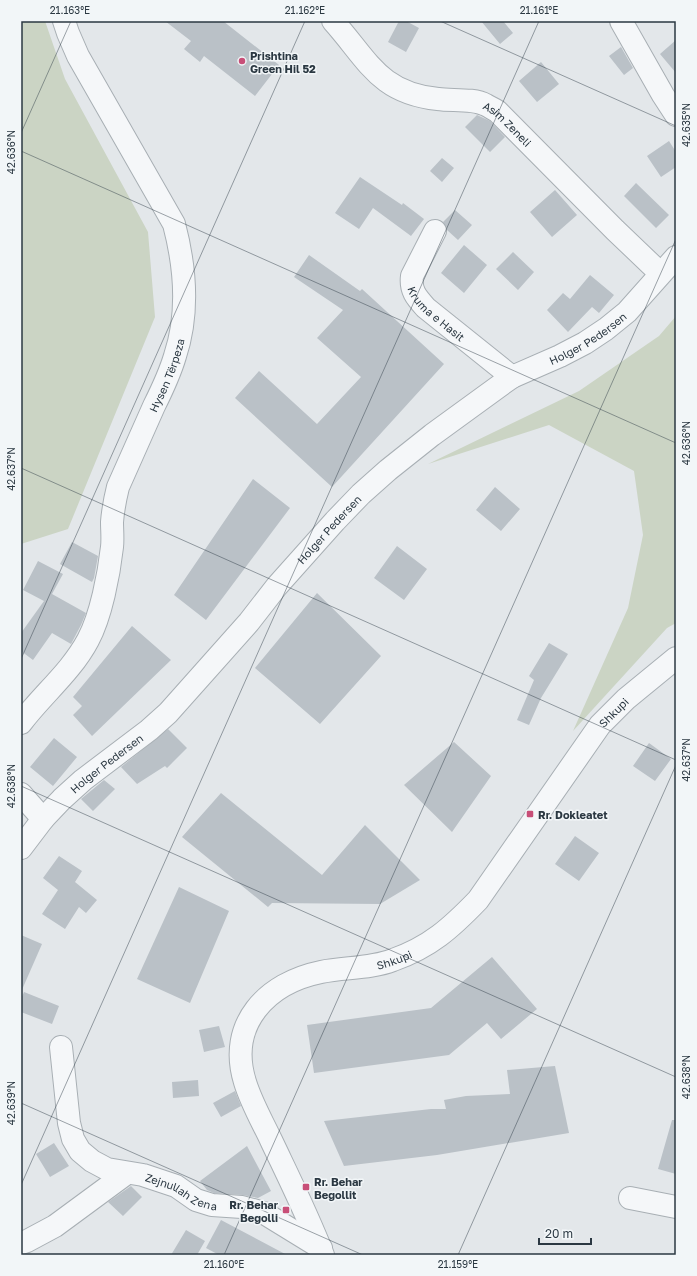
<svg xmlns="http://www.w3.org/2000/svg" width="697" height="1276" font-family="'Golos Text',sans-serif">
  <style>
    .green { fill: #cbd4c4 }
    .building { fill: #bac1c7 }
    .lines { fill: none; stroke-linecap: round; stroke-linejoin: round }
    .minor-casing { stroke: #a8afb4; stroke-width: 24 }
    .minor { stroke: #f5f7f9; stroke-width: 22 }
    .ticks { fill: none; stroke: #2b3842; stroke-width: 1; stroke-opacity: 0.45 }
    .poi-dot { fill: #c84f78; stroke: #f2f6f8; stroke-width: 1.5 }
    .labels { text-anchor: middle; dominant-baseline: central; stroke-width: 3; stroke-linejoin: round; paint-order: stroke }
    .poi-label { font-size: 11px; font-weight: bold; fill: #2b3842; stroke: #f2f6f8; text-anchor: start }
    .street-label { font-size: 11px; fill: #2b3842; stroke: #f2f6f8 }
    .neatline { fill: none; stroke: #2b3842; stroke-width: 1.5 }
    .ticks-label { font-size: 10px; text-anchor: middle; fill: #2b3842 }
  </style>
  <rect width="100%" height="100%" fill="#e3e7ea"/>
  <path class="green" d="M21,21H45L65,79L148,232L155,317L68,529L21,544Z
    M676,316V623L667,628L573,731L628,608L643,535L634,471L549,425L428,464L579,391L659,336Z"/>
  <path class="building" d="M165,21H223L279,65L255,96L204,56L200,62L184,49L191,41Z
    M399,21H406L419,28L406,52L388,42Z
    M481,21H503L513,33L500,44Z
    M676,40V73L660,54Z
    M621,47L633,68L624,75L609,56Z
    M541,62L559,84L537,102L519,81Z
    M477,115L490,121L505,137L490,152L465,127Z
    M669,141L676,152V167L661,177L647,156Z
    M442,158L454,168L442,182L430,171Z
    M360,177L402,205L403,203L424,219L411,236L373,208L359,229L335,213Z
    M636,183L669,215L656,228L624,196Z
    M555,190L577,215L552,237L530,212Z
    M455,210L472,225L458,240L447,230L443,222Z
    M464,245L487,265L464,293L441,273Z
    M513,252L534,272L518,290L496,269Z
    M309,255L360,291L362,289L444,364L332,487L235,398L259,371L317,424L361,377L317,338L343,310L294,277Z
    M590,275L614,295L599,313L592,307L568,332L547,310L563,293L570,299Z
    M253,479L290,508L206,620L174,595Z
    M495,487L520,509L501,531L476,510Z
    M72,542L98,556L94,578L92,582L60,564Z
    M397,546L427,569L404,600L374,578Z
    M38,561L63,574L52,594L86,613L81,625L71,644L52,633L33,660L21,651V633L44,601L23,590Z
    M317,593L381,656L320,724L255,668Z
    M132,626L171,660L92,736L73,715L82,706L73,697Z
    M549,643L568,654L541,698L529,725L517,720L534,680L529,676Z
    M168,729L187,748L167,768L165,766L137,784L121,767Z
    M54,738L77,757L53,786L30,767Z
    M454,742L491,776L452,832L404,785Z
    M649,743L671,759L655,781L633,766Z
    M104,780L115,789L93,811L81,799Z
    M221,793L322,875L365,825L420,880L380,904L272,903L268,907L182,837Z
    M575,836L599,853L579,881L555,864Z
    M59,856L82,871L75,882L97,900L86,913L79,907L65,929L42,914L58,890L43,878Z
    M179,887L229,911L190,1003L137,979Z
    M21,935L42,944L21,992Z
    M492,957L537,1009L501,1039L487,1023L449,1055L314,1073L307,1025L431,1008Z
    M24,992L59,1006L52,1024L21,1012V999Z
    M219,1026L225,1047L204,1052L199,1030Z
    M555,1066L569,1133L437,1155L344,1166L324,1121L431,1109H446L444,1100L466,1096L510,1094L507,1070Z
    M198,1080L199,1096L173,1098L172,1082Z
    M235,1091L241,1106L221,1117L213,1103Z
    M672,1120H676V1174L658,1169Z
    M54,1143L69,1166L50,1177L36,1154Z
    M247,1146L271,1191L258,1198L243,1195L214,1193L207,1190L200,1181Z
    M131,1186L142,1197L123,1216L108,1202Z
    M221,1220L287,1255H219L206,1248Z
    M186,1230L205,1241L197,1255H171Z"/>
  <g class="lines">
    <g class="minor-casing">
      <g id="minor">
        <path id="s1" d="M333,21C368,60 379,93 438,99C452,101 473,98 486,105C490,107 493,109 497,111L615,230L660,273"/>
        <path d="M621,21L663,95L676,115"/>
        <path id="s2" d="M435,231L412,276C410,291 417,298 426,308L512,377"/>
        <path id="s3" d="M21,723C42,695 71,672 88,640C101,616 109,574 112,547C113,539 112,530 112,522C113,510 115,499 118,487C130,460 142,433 154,406C162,390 170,373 175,356C189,314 185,266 174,224L78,56L68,33L64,21"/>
        <path d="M21,794L43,819"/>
        <path id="s4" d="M21,848L43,819L62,799L83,780L149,730L168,713L249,622L277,586L335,521L361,494L388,470L432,435L498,387L512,377L560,356L585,343L606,329L627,312L676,257"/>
        <path id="s5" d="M61,1047L69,1123L73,1139L80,1151L92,1161L107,1169L143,1175L176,1186L196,1200L212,1205L242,1207L264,1213L321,1248"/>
        <path d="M630,1198L676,1207"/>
        <path d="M21,1243L27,1241L55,1226L127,1173"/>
        <path id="s6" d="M323,1255C308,1216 289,1178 271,1140C262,1121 251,1102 245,1082C227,1024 267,983 321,972C345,967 370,969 393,960C430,947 451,928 478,900L600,725L626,699L676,658"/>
      </g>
    </g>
    <use href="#minor" class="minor"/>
  </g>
  <path class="ticks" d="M440,21L676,126M21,133L71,21M21,151L676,443M21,468L676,760M21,659L305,21M21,786L676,1077M21,1103L363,1255M21,1185L539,21M224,1255L676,239M458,1255L676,765"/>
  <g class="poi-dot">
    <circle cx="242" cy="61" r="4"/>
    <rect x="526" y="810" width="8" height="8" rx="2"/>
    <rect x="302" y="1183" width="8" height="8" rx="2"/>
    <rect x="282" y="1206" width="8" height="8" rx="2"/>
  </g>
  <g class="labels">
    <g class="poi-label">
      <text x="250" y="55">Prishtina<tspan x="250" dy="13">Green Hil 52</tspan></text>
      <text x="538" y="814">Rr. Dokleatet</text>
      <text x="314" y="1181">Rr. Behar<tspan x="314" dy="13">Begollit</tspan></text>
      <text x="278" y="1204" text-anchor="end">Rr. Behar<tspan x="278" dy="13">Begolli</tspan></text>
    </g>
    <g class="street-label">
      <text stroke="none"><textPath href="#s1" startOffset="213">Asim Zeneli</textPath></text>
      <text stroke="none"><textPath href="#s2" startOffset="98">Kruma e Hasit</textPath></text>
      <text stroke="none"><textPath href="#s4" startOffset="769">Holger Pedersen</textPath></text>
      <text stroke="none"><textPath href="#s3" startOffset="386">Hysen Tërpeza</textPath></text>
      <text stroke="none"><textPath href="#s4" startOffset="445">Holger Pedersen</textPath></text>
      <text stroke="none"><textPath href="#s6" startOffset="753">Shkupi</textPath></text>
      <text stroke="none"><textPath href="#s4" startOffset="121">Holger Pedersen</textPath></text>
      <text stroke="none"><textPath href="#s6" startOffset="417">Shkupi</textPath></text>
      <text stroke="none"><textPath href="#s5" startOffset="218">Zejnullah Zena</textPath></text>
    </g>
  </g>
  <rect width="697" height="1276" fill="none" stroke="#f2f6f8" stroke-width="44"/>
  <path d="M539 1238v6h52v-6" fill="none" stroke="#2b3842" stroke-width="2"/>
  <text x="545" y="1238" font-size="12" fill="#2b3842" stroke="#f2f6f8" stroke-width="3" paint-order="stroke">20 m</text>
  <rect x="22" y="22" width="653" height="1232" class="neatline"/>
  <g class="ticks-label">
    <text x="70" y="14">21.163°E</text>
    <text x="305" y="14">21.162°E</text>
    <text x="539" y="14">21.161°E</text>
    <text transform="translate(686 125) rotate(-90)" y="4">42.635°N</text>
    <text transform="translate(11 152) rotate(-90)" y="4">42.636°N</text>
    <text transform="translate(686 443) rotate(-90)" y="4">42.636°N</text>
    <text transform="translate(11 469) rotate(-90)" y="4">42.637°N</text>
    <text transform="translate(686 760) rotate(-90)" y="4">42.637°N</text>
    <text transform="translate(11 786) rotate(-90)" y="4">42.638°N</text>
    <text transform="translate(686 1077) rotate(-90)" y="4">42.638°N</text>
    <text transform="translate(11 1103) rotate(-90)" y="4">42.639°N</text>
    <text x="224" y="1268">21.160°E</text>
    <text x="458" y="1268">21.159°E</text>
  </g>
</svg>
